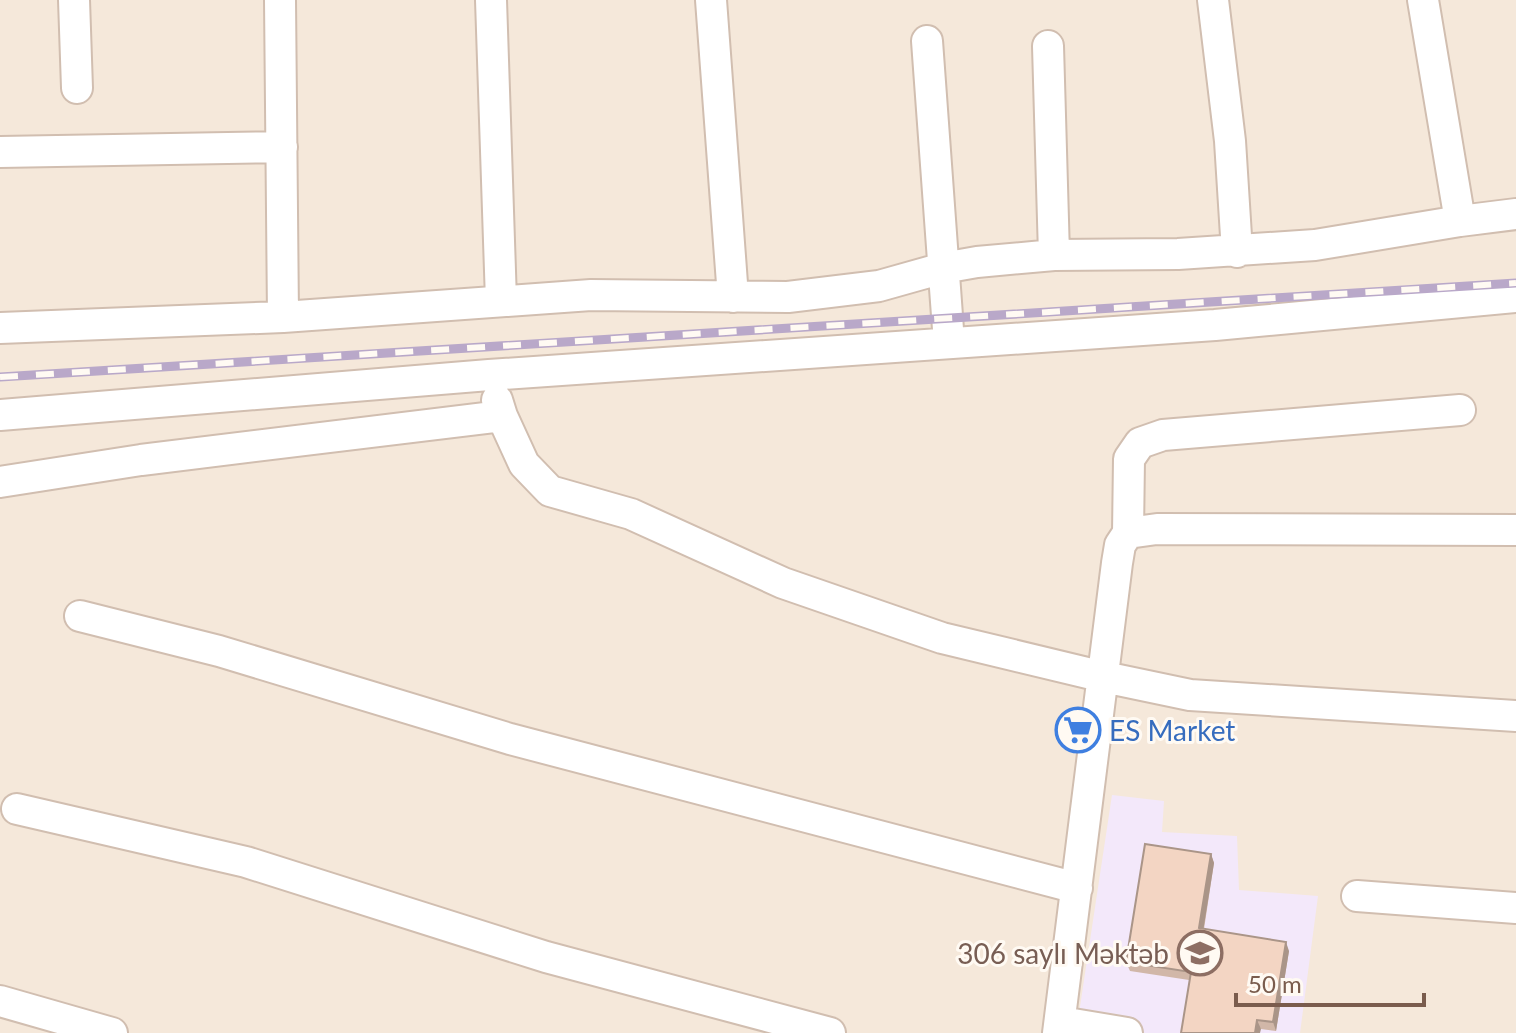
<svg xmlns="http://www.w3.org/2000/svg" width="1516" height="1033" font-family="Lato,sans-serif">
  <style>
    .residential { fill: #f5e8da }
    .education { fill: #f3e8fa }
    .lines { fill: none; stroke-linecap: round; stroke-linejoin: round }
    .minor-casing { stroke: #d1beb0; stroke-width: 34 }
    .minor { stroke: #fff; stroke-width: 30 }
    .rail-casing { stroke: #b9a8c9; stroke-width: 9 }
    .rail { stroke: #fffaf3; stroke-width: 6; stroke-dasharray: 18; stroke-linecap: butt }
    .wall { fill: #d1b7a8 }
    .shaded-wall { fill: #aa9588 }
    .building { fill: #f3d5c3; stroke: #aa9588; stroke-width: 2 }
    .labels { text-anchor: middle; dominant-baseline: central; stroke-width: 6; stroke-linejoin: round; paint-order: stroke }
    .shop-label { font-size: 28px; fill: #366cbe; stroke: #fffaf3; text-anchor: start }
    .education-label { font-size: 28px; fill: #785e54; stroke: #fffaf3; text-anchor: end }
  </style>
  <rect width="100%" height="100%" fill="#fdf6ec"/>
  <path class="residential" d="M0,0H1516V1033H0Z"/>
  <path class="education" d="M1112,795L1164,801L1162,832L1237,836L1239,890L1318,896L1300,1033H1076Z"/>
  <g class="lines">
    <g class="minor-casing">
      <path id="minor" d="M74,0L77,88
        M280,0L283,317
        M491,0L501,301
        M711,0L733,297
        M1213,0L1230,141L1237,252
        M1423,0L1460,221
        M927,41L949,343
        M1048,46L1054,255
        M0,152L282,147
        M0,328L283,317L591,295L788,297L879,286L943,268L977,262L1054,255L1178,254L1315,245L1460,221L1516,214
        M0,415L489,375L1215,325L1516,297
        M502,416L524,464L550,491L631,514L783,583L942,638L1104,677L1190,695L1516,716
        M0,482L141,460L502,416L497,400
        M1128,533L1129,459L1140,443L1163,435L1460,410
        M1128,533L1157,529L1516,530
        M80,616L219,651L510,739L1077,888
        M17,809L246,862L546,957L830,1033
        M1357,896L1516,908
        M0,1001L112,1033
        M1061,1022L1127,1033
        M1058,1033L1117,563L1120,545L1128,533"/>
    </g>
    <use href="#minor" class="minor"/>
    <g class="rail-casing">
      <path id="rail" d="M0,377L1516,283"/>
    </g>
    <use href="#rail" class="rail"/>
  </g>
  <path class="wall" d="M1211,854L1214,863L1204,929L1289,951L1276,1031L1261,1029L1189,980L1130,971L1126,962Z"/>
  <path class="shaded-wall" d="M1211,854L1214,863L1202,938L1199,928Z
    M1286,942L1289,951L1276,1031L1273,1022Z
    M1257,1020L1261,1029L1260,1033H1255Z"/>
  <path class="building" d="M1145,844L1211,854L1199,928L1286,942L1273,1022L1257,1020L1255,1033H1181L1191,972L1126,962Z"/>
  <defs>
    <g id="supermarket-ring" transform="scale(2.3)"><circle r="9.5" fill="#fffaf3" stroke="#3f7fe0" stroke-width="1.5"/><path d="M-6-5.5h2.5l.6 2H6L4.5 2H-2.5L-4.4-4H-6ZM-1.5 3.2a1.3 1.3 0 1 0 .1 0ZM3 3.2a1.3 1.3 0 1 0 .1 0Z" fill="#3f7fe0"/></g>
    <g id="school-ring" transform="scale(2.3)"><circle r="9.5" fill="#fffaf3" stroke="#8d6e63" stroke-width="1.5"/><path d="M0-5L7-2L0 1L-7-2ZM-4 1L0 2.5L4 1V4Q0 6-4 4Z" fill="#8d6e63"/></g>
  </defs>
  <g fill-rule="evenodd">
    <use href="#supermarket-ring" x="1078" y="730"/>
    <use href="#school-ring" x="1200" y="953"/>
  </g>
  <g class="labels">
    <g class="shop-label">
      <text x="1109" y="730">ES Market</text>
    </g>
    <g class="education-label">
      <text x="1169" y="953">306 saylı Məktəb</text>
    </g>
  </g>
  <path d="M1236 993v12h188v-12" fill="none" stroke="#7a5c4d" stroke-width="4"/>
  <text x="1248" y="993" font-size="24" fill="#7a5c4d" stroke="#fffaf3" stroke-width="6" paint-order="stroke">50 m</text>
</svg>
